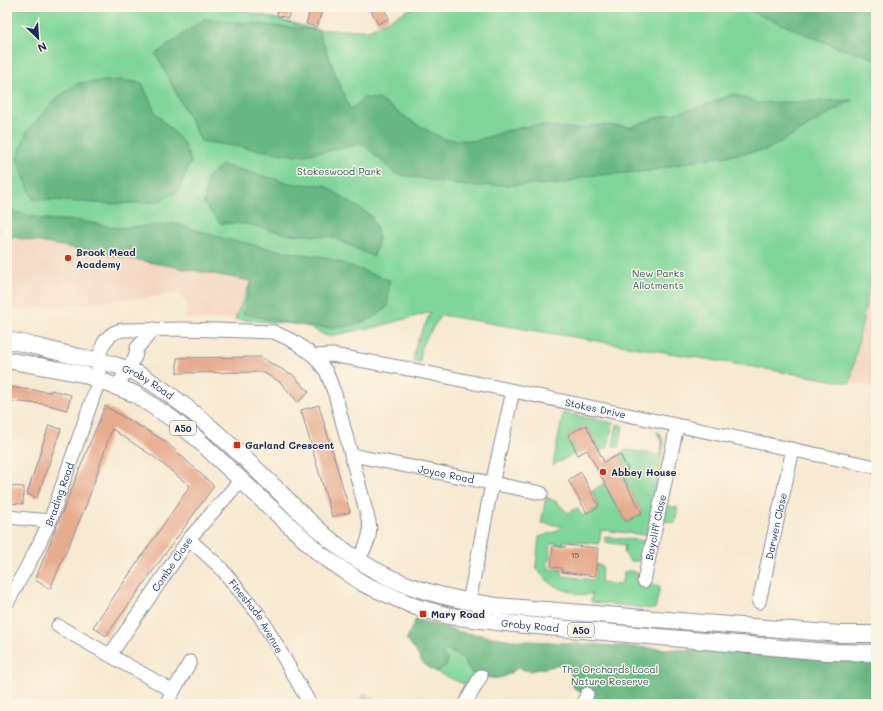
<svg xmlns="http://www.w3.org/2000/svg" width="883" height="711" font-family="Mali,sans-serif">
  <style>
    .built { fill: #f3d4bf }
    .industrial { fill: #cfc0bb }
    .green { fill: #80d69a; stroke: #4e827c }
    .forest { fill: #68b782; stroke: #427370 }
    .building { fill: #e7ab8f }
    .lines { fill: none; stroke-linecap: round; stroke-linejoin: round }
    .minor-casing { stroke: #898c98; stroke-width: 15 }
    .major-casing { stroke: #898c98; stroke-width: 18 }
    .minor { stroke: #fff; stroke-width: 13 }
    .major { stroke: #fff; stroke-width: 16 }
    .poi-dot { fill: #c8321e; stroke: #fcf5e5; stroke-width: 1.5 }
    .labels { text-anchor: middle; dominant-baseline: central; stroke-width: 3; stroke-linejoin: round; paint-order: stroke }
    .number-label { font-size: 8px; fill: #4e4e6a }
    .shield { fill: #fcf5e5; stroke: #5e6a86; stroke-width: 1 }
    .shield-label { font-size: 9px; font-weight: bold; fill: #1b2f5e }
    .park-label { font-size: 10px; fill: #34596d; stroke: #fcf5e5 }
    .poi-label { font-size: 10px; font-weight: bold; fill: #1b2f5e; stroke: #fcf5e5; text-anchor: start }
    .street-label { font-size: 10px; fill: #1b2f5e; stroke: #fcf5e5 }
  </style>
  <rect width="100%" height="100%" fill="#fcf5e5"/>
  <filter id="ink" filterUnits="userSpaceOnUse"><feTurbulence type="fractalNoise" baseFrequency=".025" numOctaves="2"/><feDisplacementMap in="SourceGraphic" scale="8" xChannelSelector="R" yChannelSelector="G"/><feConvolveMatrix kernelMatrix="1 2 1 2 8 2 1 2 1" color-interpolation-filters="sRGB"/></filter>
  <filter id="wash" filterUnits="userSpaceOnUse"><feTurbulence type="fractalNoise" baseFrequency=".012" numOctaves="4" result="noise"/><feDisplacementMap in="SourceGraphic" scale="16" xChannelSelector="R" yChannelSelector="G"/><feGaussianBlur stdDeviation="0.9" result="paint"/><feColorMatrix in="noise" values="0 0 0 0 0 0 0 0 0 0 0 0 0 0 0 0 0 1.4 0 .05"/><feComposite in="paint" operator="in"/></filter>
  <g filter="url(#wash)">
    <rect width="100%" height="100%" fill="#f7e9d1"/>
    <path class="built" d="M7,234L251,282L235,319H184L187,302L178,294L7,311Z
      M876,253V387L850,383Z"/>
    <path class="industrial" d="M364,693L386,704H358Z"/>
    <path class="green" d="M7,7H231L318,30H369L414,7H752L876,57V253L850,383L441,315L422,345L420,362L413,361L416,344L431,312L376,327L327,336L304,325L235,319L251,281L7,234Z
      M563,413L613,423L608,447L599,452L596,447L597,446L586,425L568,435L577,452L553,465Z
      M617,424L623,426L619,447L613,446Z
      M657,432L660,433L664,444L647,535L601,530L599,544L564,540V545L551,543L548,569L562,570V576L594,580L596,565L602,566L601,583L621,585L624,572C633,569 640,573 641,582L660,586L655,609L591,602L592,593C581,598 579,593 569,591C553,588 546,580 536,568L539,537L555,532L562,526L541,523L546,497L557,502L568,513L577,508L582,516L599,507L592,491L605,483L626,522L642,513L621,474L628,470L620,454L627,450L660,455L662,444Z
      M664,505L678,508L675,523L661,520Z
      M605,537L647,541L643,559L637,561H630L624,553L625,545L605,542Z
      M445,650C460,654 465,661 472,674L477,675L470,683L464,684L436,672L447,665L442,655Z"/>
    <path class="forest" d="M741,7H876V59L836,47Z
      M204,19L318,30L350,110L364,98L379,99L414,123L444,139L475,141L506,131L534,125L579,129L600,125L631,127L656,118L701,107L733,94L758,103L852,100L767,150L697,160L650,171L586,176L562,184L467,186L396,174L363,144L299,156L201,141L156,54Z
      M121,80L142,83L155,112L183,142L191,162L178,191L157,202L112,204L33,199L17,159L27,131L58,97L79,83Z
      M222,165L294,184L324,185L371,216L379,236L374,257L333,237L287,234L248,224L220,223L204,204L207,177Z
      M7,209L40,219L80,221L118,228L176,224L222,238L286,252L325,257L389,280L388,306C382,311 375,317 368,320C329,337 283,321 243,314L251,281L7,236Z
      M416,619L460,632L512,640L876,661V704H600L573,687L569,663L530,671L517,668C500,682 493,679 472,674C465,661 460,654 445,650L442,655L447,658V665L436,672C432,669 427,667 423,663C416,654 415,647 406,640Z"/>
    <g id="blocks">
      <path class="building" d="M279,7H291L288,18L277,15Z
        M311,7H323L317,27L306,24Z
        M369,7H383L389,18L378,24Z
        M260,357L290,374L291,373L309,392L298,402L280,382L262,372L177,373V358Z
        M7,387L51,392V390L71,395L67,410L44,404L7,401Z
        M319,405L350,512L332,517L301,410Z
        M105,406L165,441L214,486L106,636L93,627L190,486L154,457L112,429L87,503L50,589L35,580Z
        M49,425L61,429L37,498L27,494Z
        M586,425L604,462L620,454L628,470L621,474L642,513L626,522L587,450L578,455L568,435Z
        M581,472L599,507L587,513L568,480Z
        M7,486L24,487L23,504L7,503Z
        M565,545L598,548L595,576L562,572V568L551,567L553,546L565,547Z"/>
    </g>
  </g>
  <g filter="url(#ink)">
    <use href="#blocks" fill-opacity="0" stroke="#898c98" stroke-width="1"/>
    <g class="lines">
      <g class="minor-casing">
        <g id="minor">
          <path id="s1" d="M314,356L332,355L409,369L876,467"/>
          <path d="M117,387L135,357L137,348L154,329"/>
          <path id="s2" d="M352,455L541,493"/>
          <path d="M7,517L50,521"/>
          <path id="s3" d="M189,539L220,567L260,616L310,704"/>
          <path id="s4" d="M644,581L677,426"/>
          <path d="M469,602L492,484L513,391"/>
          <path id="s5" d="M759,602L793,449"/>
          <path id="s6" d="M7,603L34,554L50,521L99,380C98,361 98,334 123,330L184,329L274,332L295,342L314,356L326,371L335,394L369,522C372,538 365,547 358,560"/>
          <path d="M58,626L173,691"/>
          <path id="s7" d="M110,655L189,539L241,480"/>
          <path d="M166,704L190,662"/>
          <path d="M465,704L481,676"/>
          <path d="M583,704L587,694"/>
        </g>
      </g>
      <g class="major-casing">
        <g id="major">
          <path id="s8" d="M7,340C30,344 52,351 75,356C99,361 125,365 147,379C189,406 227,441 263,476C294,505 321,537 358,560C400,588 448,599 497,606L840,634H876"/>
          <path id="s9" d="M7,360L83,374L135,394L171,418L194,436L320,554L364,584L416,607L449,616L514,624L828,652L876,653"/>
        </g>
      </g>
      <use href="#minor" class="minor"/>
      <use href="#major" class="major"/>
    </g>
  </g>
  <g class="poi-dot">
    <circle cx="68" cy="258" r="4"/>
    <rect x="233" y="441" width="8" height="8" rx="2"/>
    <circle cx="603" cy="472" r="4"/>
    <rect x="419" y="610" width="8" height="8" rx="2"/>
  </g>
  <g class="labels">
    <g class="number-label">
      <text x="575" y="555">15</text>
    </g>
    <g class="shield">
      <rect x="170" y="421" width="26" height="14" rx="3"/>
      <rect x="568" y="623" width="26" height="14" rx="3"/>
    </g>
    <g class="shield-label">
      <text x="183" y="428">A50</text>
      <text x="581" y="630">A50</text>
    </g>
    <g class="park-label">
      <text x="339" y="171">Stokeswood Park</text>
      <text x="658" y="273">New Parks<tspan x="658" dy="12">Allotments</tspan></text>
      <text x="610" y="669">The Orchards Local<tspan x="610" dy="12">Nature Reserve</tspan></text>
    </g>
    <g class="poi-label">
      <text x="76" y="252">Brook Mead<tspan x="76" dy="12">Academy</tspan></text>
      <text x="245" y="445">Garland Crescent</text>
      <text x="611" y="472">Abbey House</text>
      <text x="431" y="614">Mary Road</text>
    </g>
    <g class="street-label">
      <text stroke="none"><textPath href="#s8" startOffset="148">Groby Road</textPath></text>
      <text stroke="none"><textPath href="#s1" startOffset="287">Stokes Drive</textPath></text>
      <text stroke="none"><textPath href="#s2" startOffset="96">Joyce Road</textPath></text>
      <text stroke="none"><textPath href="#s6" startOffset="121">Brading Road</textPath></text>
      <text stroke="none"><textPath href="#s5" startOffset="78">Darwen Close</textPath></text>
      <text stroke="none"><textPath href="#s4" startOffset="55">Baycliff Close</textPath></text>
      <text stroke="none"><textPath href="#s7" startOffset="110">Combe Close</textPath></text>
      <text stroke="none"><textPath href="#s3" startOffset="103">Fineshade Avenue</textPath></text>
      <text stroke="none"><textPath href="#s9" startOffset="604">Groby Road</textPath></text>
    </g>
  </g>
  <rect width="883" height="711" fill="none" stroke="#fcf5e5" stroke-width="24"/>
  <g transform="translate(38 38) rotate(155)" stroke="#fcf5e5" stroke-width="3" paint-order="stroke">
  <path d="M0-3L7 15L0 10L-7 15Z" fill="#1b2f5e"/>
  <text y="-6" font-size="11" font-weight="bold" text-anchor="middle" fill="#1b2f5e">N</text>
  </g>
</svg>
